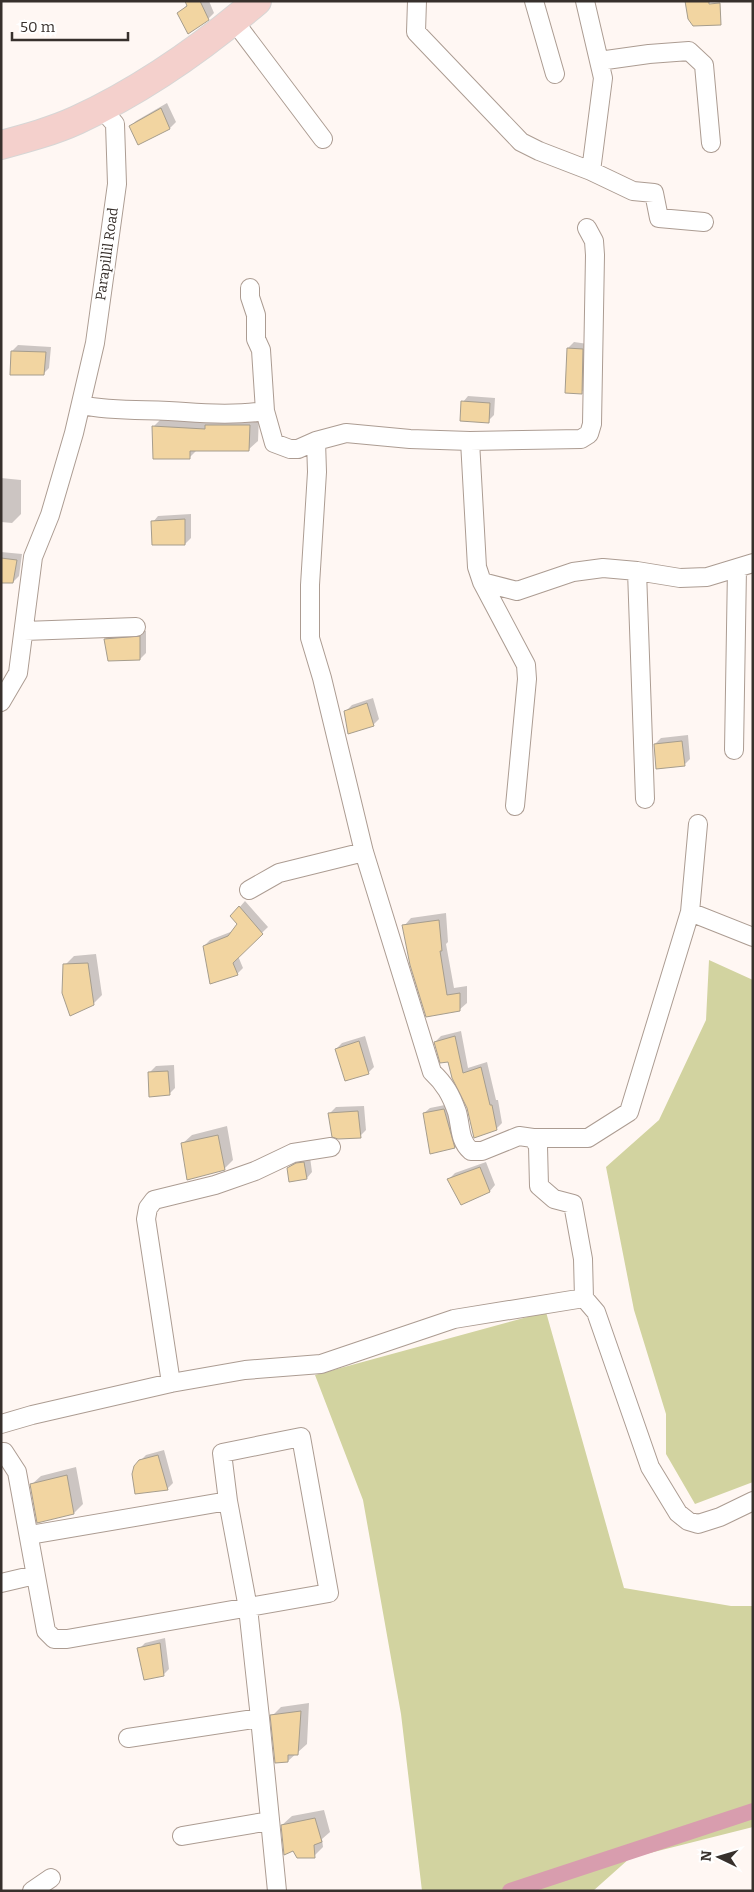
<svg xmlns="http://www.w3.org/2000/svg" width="754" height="1892" font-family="Bitter,serif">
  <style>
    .green { fill: #d2d3a0 }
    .shadow { fill: #0003 }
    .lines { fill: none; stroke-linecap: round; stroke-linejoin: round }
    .canal { stroke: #d89dae; stroke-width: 16 }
    .building { fill: #f2d5a1; stroke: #a69d8d }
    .minor-casing { stroke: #ac9c92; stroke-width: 20 }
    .trunk-casing { stroke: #d7d6d5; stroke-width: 30 }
    .minor { stroke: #fff; stroke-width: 18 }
    .trunk { stroke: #f4d0cc; stroke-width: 28 }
    .labels { text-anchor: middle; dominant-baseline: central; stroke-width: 4; stroke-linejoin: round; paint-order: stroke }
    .street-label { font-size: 14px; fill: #37302c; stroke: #fff }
  </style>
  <rect width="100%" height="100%" fill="#fff7f3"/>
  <path class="green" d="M709,960L753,980V1482L695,1504L666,1454V1414L634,1310L606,1167L659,1120L706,1020Z
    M546,1312L624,1588L731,1606H753V1827L630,1858L593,1891H422L401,1714L363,1500L315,1375Z"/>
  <path class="shadow" d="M186,1H209L214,13L208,19L179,13L188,4Z
    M167,103L176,122L170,128L139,144L130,127L136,121Z
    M574,342L588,344L587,387L581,392L568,348Z
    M18,345L51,347L49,368L43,374L12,351Z
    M468,396L495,398L494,415L488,421L463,402Z
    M259,416L258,441L248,450H197L189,458L153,427L162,418Z
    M1,478L21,480V514L12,523L1,522Z
    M191,514V538L185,544L153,522L158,516Z
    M1,552L22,554L19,576L13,582L1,581Z
    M146,631V653L140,659L105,639L111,633Z
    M373,698L379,719L373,725L346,711L352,705Z
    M688,735L690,759L684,765L655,744L661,738Z
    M245,901L268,927L238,956L243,968L237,974L204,946L210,940L233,931L239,924L232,916Z
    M446,913L448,942L446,944L454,988L467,986V1003L459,1010L427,1016L404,926L411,918Z
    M96,954L102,995L93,1004L65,965L74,956Z
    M461,1031L468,1068L487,1062L496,1100H498L502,1123L496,1129L468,1108L449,1060L435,1042L441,1036Z
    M365,1036L374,1067L368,1073L336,1049L342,1043Z
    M174,1065L175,1088L169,1094L150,1072L156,1066Z
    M450,1104L461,1141L455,1147L424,1113L430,1108Z
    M364,1106L366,1130L360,1136L330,1113L336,1107Z
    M227,1126L233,1160L224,1169L182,1144L192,1135Z
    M310,1157L312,1172L307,1178L288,1168L294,1162Z
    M486,1162L495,1185L490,1191L449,1179L455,1173Z
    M164,1450L173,1483L167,1489L135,1466L146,1455Z
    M76,1467L83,1504L74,1513L31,1485L41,1476Z
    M165,1638L169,1669L163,1675L139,1649L145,1643Z
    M309,1703L307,1744L288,1761L272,1716L281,1707Z
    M324,1810L330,1832L322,1839L323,1847L314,1856L282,1825L292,1816Z"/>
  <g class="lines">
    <path class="canal" d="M510,1891L753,1811"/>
  </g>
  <path class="building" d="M185,1H200L209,20L188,34L177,13L187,6Z
    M685,1H709V4L720,3L721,25L693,26L688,19Z
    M161,108L170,129L138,145L129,126Z
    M567,348L583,349L582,394L565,393Z
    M11,351L46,352L44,375H10Z
    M461,401L490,403L489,423L460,421Z
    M205,425H250L249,451H190V459H153L152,426L205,429Z
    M185,519V545H152L151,521Z
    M1,558L17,560L13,583H1Z
    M140,636V660L108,661L104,639Z
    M367,703L374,726L348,734L344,711Z
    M682,741L685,766L656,769L654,744Z
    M239,906L263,934L233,963L238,975L210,984L203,946L228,936L237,924L230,916Z
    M439,920L442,951H440L447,995L460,993V1011L426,1017L410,965L402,925Z
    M88,963L94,1005L70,1016L62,993L63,964Z
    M455,1036L463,1073L481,1067L490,1105H492L497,1130L474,1138L467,1108L452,1078L448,1062L440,1063L434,1042Z
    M359,1041L369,1074L345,1081L335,1049Z
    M168,1071L170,1095L149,1097L148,1072Z
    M444,1109L455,1148L430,1154L423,1113Z
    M358,1111L361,1138L338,1139L332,1137L328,1113Z
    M218,1135L225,1170L187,1180L181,1143Z
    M304,1162L307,1179L289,1182L287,1168L296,1163Z
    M480,1167L490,1192L461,1205L447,1179Z
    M158,1455L168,1490L135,1494L132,1474L134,1466L139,1460Z
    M67,1475L74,1514L37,1523L30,1484Z
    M160,1643L164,1676L144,1680L137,1648Z
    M301,1711L298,1755H288V1762L275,1763L270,1715Z
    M315,1818L322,1842L314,1845L315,1858H297L293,1851L284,1855L281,1825Z"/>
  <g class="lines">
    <g class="minor-casing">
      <path id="minor" d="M417,1L416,32L521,142L539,151L591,171L603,78L585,1
        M534,1L555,74
        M234,21L323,139
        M599,61L649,54L689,51L704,65L711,143
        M591,171L633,191L654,193L659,218L704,222
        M250,288V297L256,315V339L261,350L265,411L274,443L290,449H298L316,441L346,433L410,439L470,441L477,567L482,582L526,665L527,679L515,806
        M81,405C115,412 150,409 185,412C211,414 239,415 265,411
        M316,441L317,472L310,585V638L322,678L364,852L432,1072C445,1084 451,1095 457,1112C461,1126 459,1141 471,1151H482L519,1136L533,1138H588L629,1112L690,912L698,824
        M470,441L581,439L589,434L592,424L595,255L594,241L587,228
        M482,582L517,591L573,572L603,568L637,571
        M24,631L136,627
        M1,702L18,673L33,557L50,515L74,433L95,343L117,184L115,124L101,108
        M734,750L737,568
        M645,799L637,571L680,578L707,577L753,563
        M249,890L279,873L364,852
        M690,912L753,937
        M533,1138L538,1146L539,1186L554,1199L573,1204L583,1259L584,1298L596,1312L650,1467L678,1513L688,1521L698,1524L720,1517L753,1501
        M171,1383L146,1219L148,1208L154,1200L215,1185L255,1171L293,1153L331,1147
        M1,1424L32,1415L171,1383L245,1370L321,1364L454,1319L584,1298
        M1,1452H4L17,1472L46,1631L54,1639H67L329,1593L301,1437L222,1453L228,1501L30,1535
        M1,1583L35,1575
        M260,1718L277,1891
        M128,1738L260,1718L248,1608L228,1501
        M182,1836L270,1821
        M32,1891L51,1878"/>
    </g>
    <g class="trunk-casing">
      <path id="trunk" d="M1,145C27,138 53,131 77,120C142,90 203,47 257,1"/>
    </g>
    <use href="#minor" class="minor"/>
    <use href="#trunk" class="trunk"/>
  </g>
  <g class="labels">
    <g class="street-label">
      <text transform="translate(107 254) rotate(-82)">Parapillil Road</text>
    </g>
  </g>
  <rect width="754" height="1892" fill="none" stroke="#37302c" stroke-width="5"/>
  <g transform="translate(719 1857) rotate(275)" stroke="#ffffff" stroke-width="4" paint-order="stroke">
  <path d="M0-4L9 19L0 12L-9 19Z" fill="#37302c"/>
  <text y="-8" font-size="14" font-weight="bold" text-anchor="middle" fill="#37302c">N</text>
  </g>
  <path d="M12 32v8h116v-8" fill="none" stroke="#37302c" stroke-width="2.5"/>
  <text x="20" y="32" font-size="15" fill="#37302c" stroke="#ffffff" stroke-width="4" paint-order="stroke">50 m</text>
</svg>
